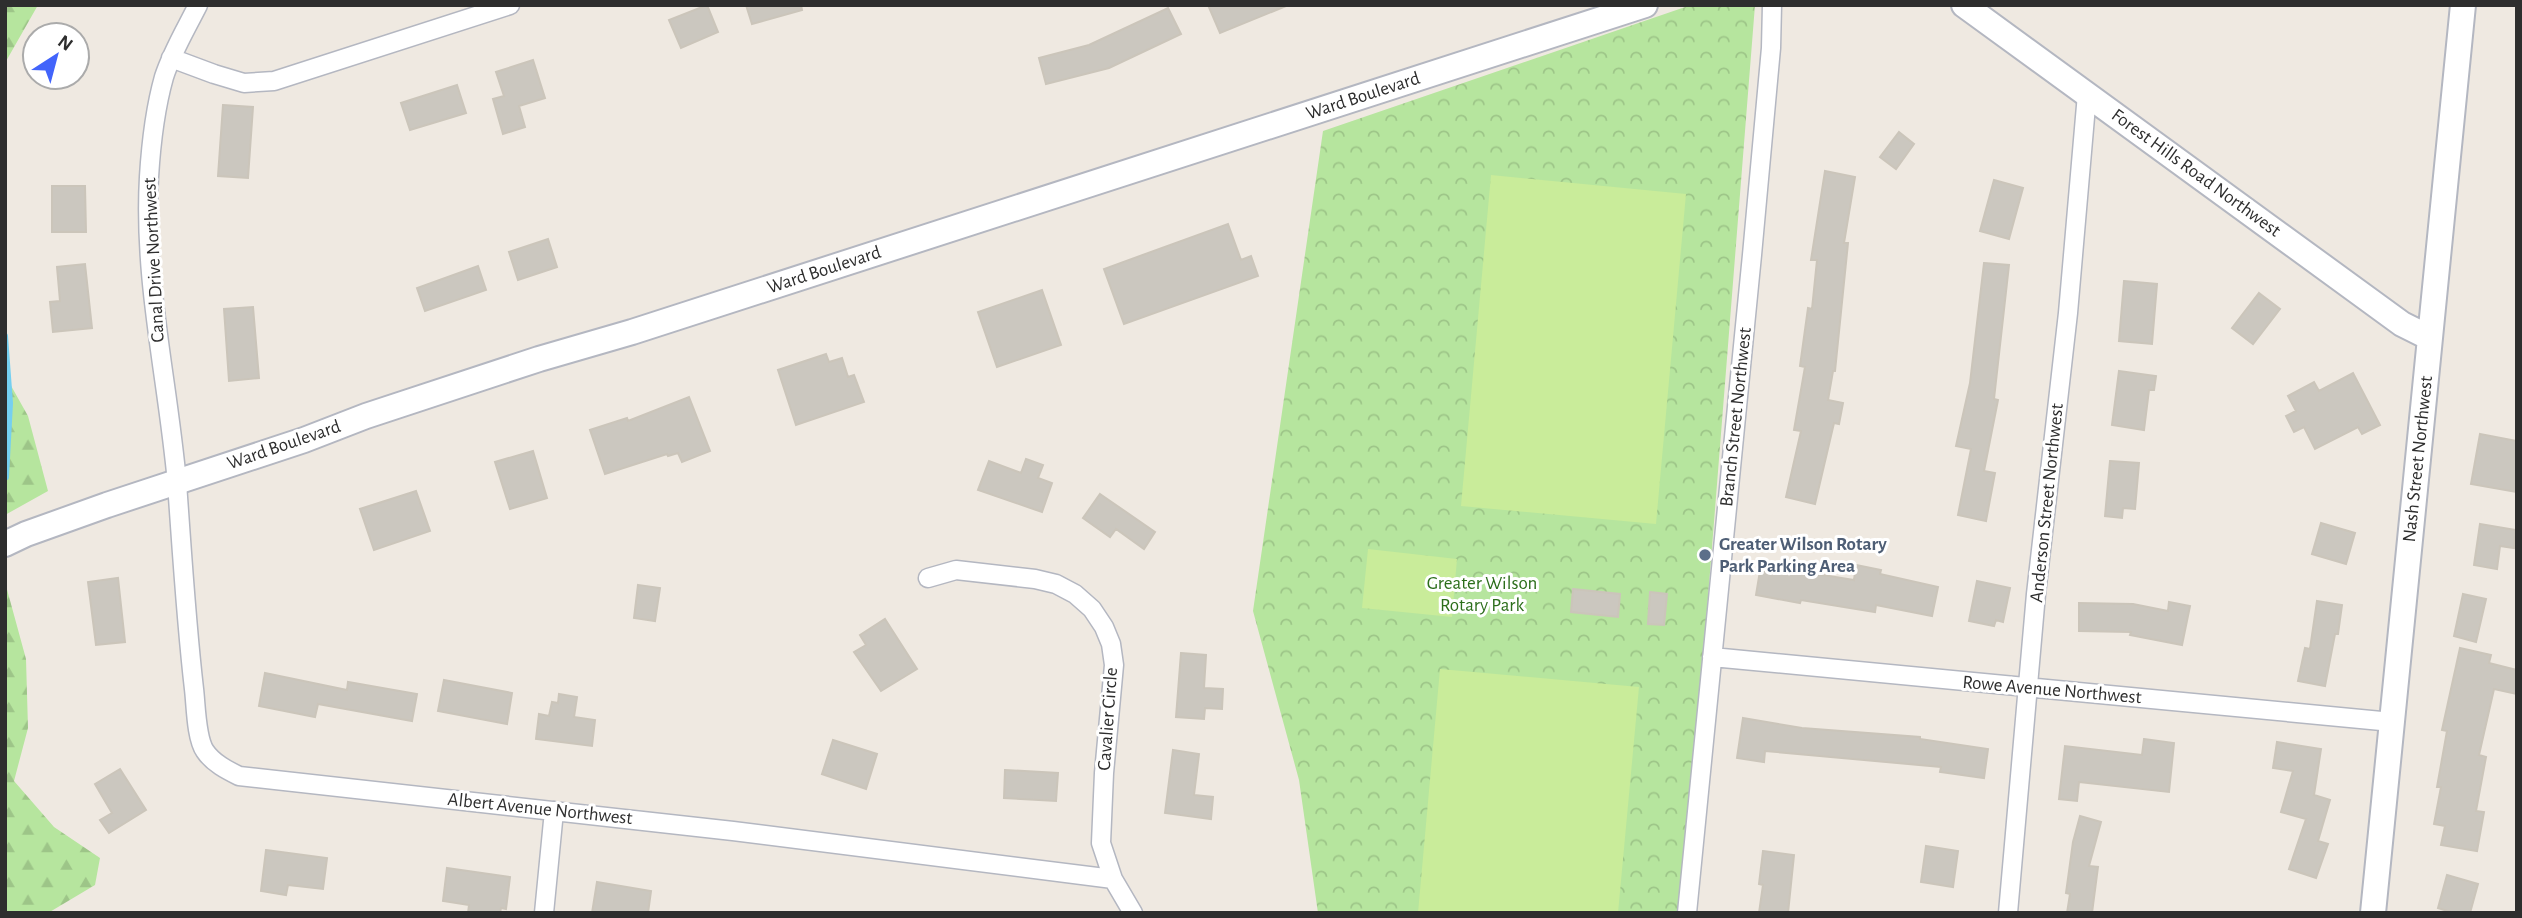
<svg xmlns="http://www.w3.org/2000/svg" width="2522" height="918" font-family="'Alegreya Sans',sans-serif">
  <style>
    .forest { fill: url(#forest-firs) }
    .park { fill: url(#park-crowns) }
    .pitch { fill: #c9ec9a }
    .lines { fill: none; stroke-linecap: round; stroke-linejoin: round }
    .stream { stroke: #75cff0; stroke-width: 6 }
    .building { fill: #cbc7bf; stroke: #cbc5ba; stroke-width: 2 }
    .street-casing { stroke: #b4b7c1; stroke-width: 21 }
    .secondary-casing { stroke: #b4b7c1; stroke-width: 28 }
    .street { stroke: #fff; stroke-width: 18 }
    .secondary { stroke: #fff; stroke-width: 24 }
    .service-dot { fill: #5c6f8a; stroke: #fff; stroke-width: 2.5 }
    .labels { text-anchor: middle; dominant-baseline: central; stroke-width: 6; stroke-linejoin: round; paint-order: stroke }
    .street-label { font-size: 19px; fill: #2e2e2e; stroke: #fff }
    .service-label { font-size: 19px; font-weight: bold; fill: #4e5e75; stroke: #fff; text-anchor: start }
    .park-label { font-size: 19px; fill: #2c6e1b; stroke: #fff }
  </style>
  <defs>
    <pattern id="forest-firs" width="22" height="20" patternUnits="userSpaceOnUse" patternTransform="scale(1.75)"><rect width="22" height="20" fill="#b6e59e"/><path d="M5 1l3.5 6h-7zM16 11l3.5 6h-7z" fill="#9dc588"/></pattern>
    <pattern id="park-crowns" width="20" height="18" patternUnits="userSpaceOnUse" patternTransform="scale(1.75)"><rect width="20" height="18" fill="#b6e59e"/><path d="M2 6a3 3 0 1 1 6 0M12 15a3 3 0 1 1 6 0" fill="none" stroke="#9dc588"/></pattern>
  </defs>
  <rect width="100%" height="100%" fill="#efe9e1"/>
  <path class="forest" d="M5,5H38L5,63Z
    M5,375L28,416L48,491L5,515Z
    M5,582L26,659L28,728L14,781L54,827L100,858L95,885L48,913H5Z"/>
  <path class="park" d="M1691,5H1755L1683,913H1318L1299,780L1253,611L1323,131Z"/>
  <path class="pitch" d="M1491,175L1686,194L1656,524L1461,506Z
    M1368,549L1457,559L1452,617L1362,608Z
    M1440,669L1639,687L1618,913H1418Z"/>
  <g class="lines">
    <path class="stream" d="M5,336L10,403L6,477"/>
  </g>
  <path class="building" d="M707,5L718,32L681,48L669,20Z
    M746,5H801L802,10L752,24Z
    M1208,5H1286V6L1220,33Z
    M1168,8L1181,34L1109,68L1046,84L1039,58L1089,45Z
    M533,60L545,98L519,106L525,127L503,134L493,99L504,96L496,72Z
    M457,85L466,113L410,130L401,103Z
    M223,105L253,107L248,178L218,176Z
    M1899,132L1914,144L1896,169L1880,157Z
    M1825,171L1855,177L1844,243H1848L1835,371H1833L1828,400L1843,403L1839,424L1834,423L1815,504L1786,497L1801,431L1794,430L1805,367L1800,366L1808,308L1812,309L1817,260H1811Z
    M1994,180L2023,188L2009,239L1980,231Z
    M52,186H85L86,232H52Z
    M1228,224L1241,260L1251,256L1258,276L1124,324L1104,269Z
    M548,239L557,267L518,280L509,252Z
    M1984,263L2009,265L1994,399L1998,400L1984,471L1995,473L1986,521L1958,515L1971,449L1956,446L1970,383Z
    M85,264L92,328L53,332L50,302L60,301L57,267Z
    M478,266L486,290L425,311L417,288Z
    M2124,281L2157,284L2152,344L2119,341Z
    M1042,290L1061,345L997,367L978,312Z
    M2259,293L2280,309L2253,344L2232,328Z
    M253,307L259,378L229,381L224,309Z
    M826,354L829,362L842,358L848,377L854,375L864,402L796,425L778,370Z
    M2119,371L2156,376L2154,390H2149L2144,430L2112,425Z
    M2353,373L2380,425L2362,434L2358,427L2315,449L2304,427L2294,432L2286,416L2296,411L2288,396L2314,382L2319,391Z
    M689,397L710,451L682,462L678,453L668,456L667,454L605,474L590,430L627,418L628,421Z
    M2480,434L2517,441V492L2471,484Z
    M533,451L547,498L510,509L495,462Z
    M1026,459L1043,465L1038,478L1052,483L1042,512L978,490L989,461L1021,473Z
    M2110,461L2139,463L2135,509L2123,508L2122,518L2105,516Z
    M416,491L430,531L374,550L360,509Z
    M1100,494L1155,532L1144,549L1116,529L1110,537L1083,518Z
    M2321,523L2355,533L2346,564L2312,554Z
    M2480,524L2516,530L2514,548L2500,546L2497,569L2474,565Z
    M1761,565L1854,580L1856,565L1881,570L1880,574L1938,587L1932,616L1876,605L1875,612L1801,600L1800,603L1756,595Z
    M118,578L125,642L96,645L88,582Z
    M1977,581L2010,588L2003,622L1996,620L1994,626L1969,621Z
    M638,585L660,588L655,621L634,618Z
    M1573,589L1620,594L1618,617L1571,612Z
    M1650,592L1667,594L1664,625L1648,624Z
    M2463,594L2486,599L2476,642L2454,636Z
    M2317,601L2342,605L2338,634H2335L2325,686L2298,681L2305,648L2310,649Z
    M2169,602L2190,606L2182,645L2130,635L2131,632L2079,631V603L2133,604L2168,611Z
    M885,619L917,669L881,691L854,652L866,645L860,635Z
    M2460,648L2491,655L2489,663L2517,670V694L2494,689L2479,755L2486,757L2476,811L2484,812L2477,851L2441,845L2445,826L2434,824L2441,787H2437L2447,731L2442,730Z
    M1181,653L1206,655L1204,688L1223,689L1222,709L1205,708L1204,719L1176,717Z
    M265,673L347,690L348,682L417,694L412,721L318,704L315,717L259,706Z
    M444,680L512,693L507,724L438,711Z
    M559,694L577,697L574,717L595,720L592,746L536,739L539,714L549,716L552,702L558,703Z
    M1743,718L1802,728L1920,737V739L1988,749L1984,778L1940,772L1941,767L1765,751L1764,762L1737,758Z
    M2144,739L2174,743L2169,792L2079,782L2077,801L2059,799L2065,746L2142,755Z
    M833,740L877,754L866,789L822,774Z
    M2277,742L2321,749L2314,795L2330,800L2318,841L2328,844L2316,878L2289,869L2306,819L2281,812L2293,771L2273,768Z
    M1173,750L1199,754L1194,795L1213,797L1211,819L1165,813Z
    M120,769L146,810L109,833L100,820L112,813L95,784Z
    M1005,770L1058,773L1056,801L1004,798Z
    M2080,816L2101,822L2089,866L2098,867L2092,913H2067L2070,894L2066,893L2073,842Z
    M1926,846L1958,851L1953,887L1921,882Z
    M266,850L327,858L323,889L288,885L286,895L261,891Z
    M1763,851L1794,855L1788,913H1759L1763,885L1759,884Z
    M447,868L510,877L506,909L501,908L500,913H468L469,905L443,901Z
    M2447,875L2478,884L2470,913H2454L2438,908Z
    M597,882L651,891L648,913H592Z"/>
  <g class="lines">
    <g class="street-casing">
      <path id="street" d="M198,5C186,29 172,52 164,77C155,109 151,144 149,177C143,280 168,381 177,483C182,552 186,620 194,689C196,705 196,738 205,751C213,763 227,770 239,776L733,831L1113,879L1133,913
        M171,58L214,74L244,83L274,81L510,5
        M928,578L956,570L1035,579L1056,584L1075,594L1092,609L1104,627L1111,644L1114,665L1104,773L1101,843L1113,879
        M1712,657L2392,722
        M544,913L554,811
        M1687,913L1752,255L1771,48L1772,5
        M2008,913L2036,594L2068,313L2087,94"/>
    </g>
    <g class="secondary-casing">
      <path id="secondary" d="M1964,5L2402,324L2430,338
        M5,544L26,534L107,505L304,440L366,416L539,359L632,332L1645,5
        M2373,913L2463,5"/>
    </g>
    <use href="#street" class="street"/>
    <use href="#secondary" class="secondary"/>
  </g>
  <circle class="service-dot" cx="1705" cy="555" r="7"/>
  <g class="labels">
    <g class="street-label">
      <text transform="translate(1363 96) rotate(-18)">Ward Boulevard</text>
      <text transform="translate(2196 173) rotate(36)">Forest Hills Road Northwest</text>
      <text transform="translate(154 260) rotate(-93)">Canal Drive Northwest</text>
      <text transform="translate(824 270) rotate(-18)">Ward Boulevard</text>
      <text transform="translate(1736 417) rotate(-84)">Branch Street Northwest</text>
      <text transform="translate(284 445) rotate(-19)">Ward Boulevard</text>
      <text transform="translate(2418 459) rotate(-84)">Nash Street Northwest</text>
      <text transform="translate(2047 503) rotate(-84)">Anderson Street Northwest</text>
      <text transform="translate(2052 690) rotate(5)">Rowe Avenue Northwest</text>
      <text transform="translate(1108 719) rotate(-86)">Cavalier Circle</text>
      <text transform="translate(540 809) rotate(6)">Albert Avenue Northwest</text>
    </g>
    <g class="service-label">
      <text x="1719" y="544">Greater Wilson Rotary<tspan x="1719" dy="22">Park Parking Area</tspan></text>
    </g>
    <g class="park-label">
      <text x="1482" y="583">Greater Wilson<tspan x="1482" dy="22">Rotary Park</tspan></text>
    </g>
  </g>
  <rect width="2522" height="918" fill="none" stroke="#2e2e2e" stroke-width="14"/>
  <g transform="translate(56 56) rotate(36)"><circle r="33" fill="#ffffff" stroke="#ababab" stroke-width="2"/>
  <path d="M0-5L12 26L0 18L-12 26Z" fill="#4264fb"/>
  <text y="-10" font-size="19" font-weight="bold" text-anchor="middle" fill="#2e2e2e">N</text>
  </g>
</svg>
